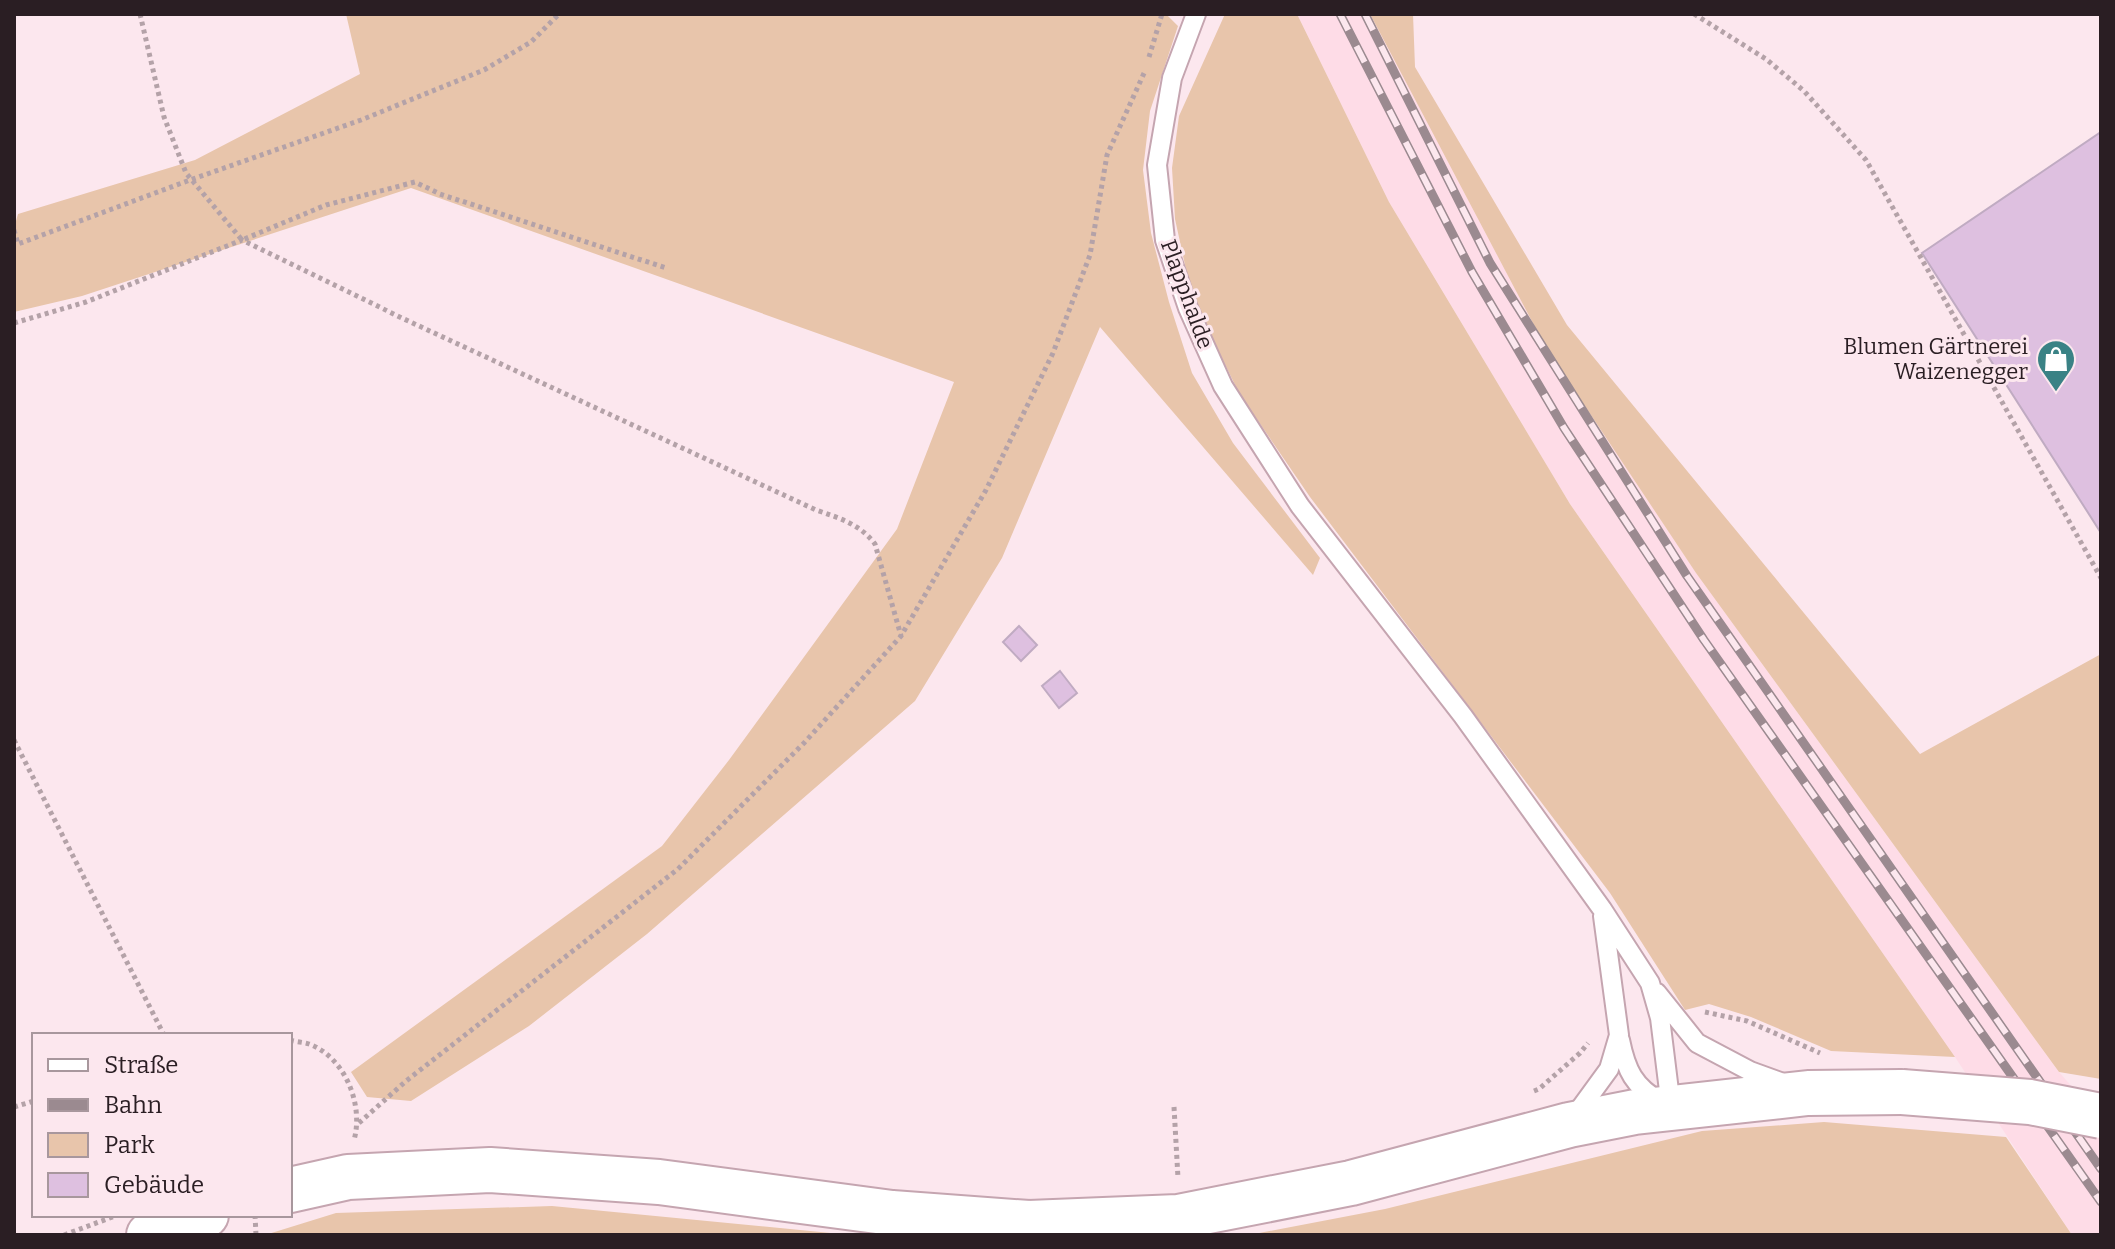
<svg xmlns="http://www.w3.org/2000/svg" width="2115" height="1249" font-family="Bitter,serif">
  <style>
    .built { fill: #fedce7 }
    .green { fill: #e8c5ab }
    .building { fill: #dec0e0; stroke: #c0abc2; stroke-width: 2 }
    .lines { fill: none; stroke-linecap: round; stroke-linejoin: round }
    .service-casing { stroke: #c5a5b0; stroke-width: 22 }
    .tertiary-casing { stroke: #c5a5b0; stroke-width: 48 }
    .path { stroke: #b4a2a8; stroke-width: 5; stroke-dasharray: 4 4; stroke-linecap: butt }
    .service { stroke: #fff; stroke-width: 18 }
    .tertiary { stroke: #fff; stroke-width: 44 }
    .rail-casing { stroke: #9b8a90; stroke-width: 9 }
    .rail { stroke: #fce7ee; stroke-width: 6; stroke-dasharray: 18; stroke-linecap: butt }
    .tertiary-bridge-casing { stroke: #c5a5b0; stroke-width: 48; stroke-linecap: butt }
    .tertiary-bridge { stroke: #fff; stroke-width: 44 }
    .labels { text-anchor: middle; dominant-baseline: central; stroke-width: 6; stroke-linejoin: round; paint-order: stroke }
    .street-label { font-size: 22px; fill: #2a1e23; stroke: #fce7ee }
    .poi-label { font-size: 22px; fill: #2a1e23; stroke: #fce7ee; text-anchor: end }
  </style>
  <rect width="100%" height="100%" fill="#fce7ee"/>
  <path class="built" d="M1297,14H1370L1545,346L1696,573L2059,1072L2101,1120V1235H2072L1955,1057L1570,504L1389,202Z"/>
  <path class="green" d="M346,14H1166L1178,26L1150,111L1143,170L1151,233L1169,302L1192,373L1233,443L1320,558L1313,575L1100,327L1002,558L915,701L647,934L529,1026L411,1101L367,1097L351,1072L662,846L729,760L897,529L954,382L411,188L82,296L14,312V228L18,214L195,160L360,74Z
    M1225,14H1297L1389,202L1570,504L1955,1057L1831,1051L1751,1017L1709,1004L1685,1010L1610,893L1310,497L1239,393L1192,297L1175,219L1172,168L1179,116Z
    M1370,14H1413L1415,67L1567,325L1920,754L2101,654V1079L2059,1072L1696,573L1545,346Z
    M1824,1122L2006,1137L2072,1235H1249L1385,1209L1702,1131Z
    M552,1206L851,1235H265L336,1213Z"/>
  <path class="building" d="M2101,132V533L1922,253Z
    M1019,626L1037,645L1021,661L1003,642Z
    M1060,671L1077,693L1059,708L1042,686Z"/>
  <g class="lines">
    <g class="service-casing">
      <path id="service" d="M1196,14L1172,78L1157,165L1165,240L1188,308L1223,386L1300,506L1463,716L1602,909L1650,983L1660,1018L1671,1107
        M1657,993L1697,1043L1750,1071L1783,1083
        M1620,1040C1626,1070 1634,1087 1661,1102
        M1574,1117L1609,1069L1619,1035L1603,916"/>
    </g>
    <g class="tertiary-casing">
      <path id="tertiary" d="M290,1190L348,1177L490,1170L659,1182L892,1213L1029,1223L1178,1217L1351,1183L1569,1125L1635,1112L1808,1093L1902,1092
        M149,1235L206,1215"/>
    </g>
    <path class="path" d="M140,14L164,117L186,173L242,240L326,205L415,182L440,194L666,268
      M1694,14L1766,59L1804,91L1866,160L2101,578
      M1149,57L1162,14
      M14,230L18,244L190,180L361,120L484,70L531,42L559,14
      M14,323L86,302L242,240L404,319L816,510C839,518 860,524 875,544L901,636
      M14,740L164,1035
      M1705,1012L1747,1021L1820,1053
      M290,1040C296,1042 303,1042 309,1044C345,1057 364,1105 354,1140
      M1534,1091L1539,1089L1580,1053L1588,1043
      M14,1107L34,1101
      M1174,1107L1178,1178
      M359,1123L406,1081L678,869L804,743L901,636L986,490L1053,353L1090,255L1107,155L1145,71
      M255,1215L256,1235
      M64,1235L115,1216"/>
    <use href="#service" class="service"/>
    <use href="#tertiary" class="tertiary"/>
    <g class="rail-casing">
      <path id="rail" d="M1340,14L1472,272L1564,428L1704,640L2101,1202
        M1365,14L1490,263L1687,576L2101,1169"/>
    </g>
    <use href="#rail" class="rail"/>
    <g class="tertiary-bridge-casing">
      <path id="tertiary-bridge" d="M1902,1092L2030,1102L2101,1116"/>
    </g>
    <use href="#tertiary-bridge" class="tertiary-bridge"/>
  </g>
  <defs>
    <g id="shop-pin" transform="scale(2)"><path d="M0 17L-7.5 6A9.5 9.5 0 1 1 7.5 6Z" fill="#3a8285" stroke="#fce7ee"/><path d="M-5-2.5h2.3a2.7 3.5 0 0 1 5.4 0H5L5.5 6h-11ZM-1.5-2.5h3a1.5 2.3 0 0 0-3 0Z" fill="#fff"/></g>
  </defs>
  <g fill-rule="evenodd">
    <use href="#shop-pin" x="2056" y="359"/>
  </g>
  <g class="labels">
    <g class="street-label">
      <text transform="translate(1187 294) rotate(70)">Plapphalde</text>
    </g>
    <g class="poi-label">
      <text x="2028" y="346">Blumen Gärtnerei<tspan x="2028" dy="25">Waizenegger</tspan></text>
    </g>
  </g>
  <rect width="2115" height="1249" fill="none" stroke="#2a1e23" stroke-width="32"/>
  <rect x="32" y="1033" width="260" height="184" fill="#fce7ee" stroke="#a8979d" stroke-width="2"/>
  <rect x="48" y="1059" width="40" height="12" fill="#ffffff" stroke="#a8979d" stroke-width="2"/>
  <text x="104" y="1073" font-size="24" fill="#2a1e23">Straße</text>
  <rect x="48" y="1099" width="40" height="12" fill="#9b8a90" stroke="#a8979d" stroke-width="2"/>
  <text x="104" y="1113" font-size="24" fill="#2a1e23">Bahn</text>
  <rect x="48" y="1133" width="40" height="24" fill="#e8c5ab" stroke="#a8979d" stroke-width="2"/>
  <text x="104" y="1153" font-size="24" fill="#2a1e23">Park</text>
  <rect x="48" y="1173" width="40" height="24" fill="#dec0e0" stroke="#a8979d" stroke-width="2"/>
  <text x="104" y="1193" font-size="24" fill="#2a1e23">Gebäude</text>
</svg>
